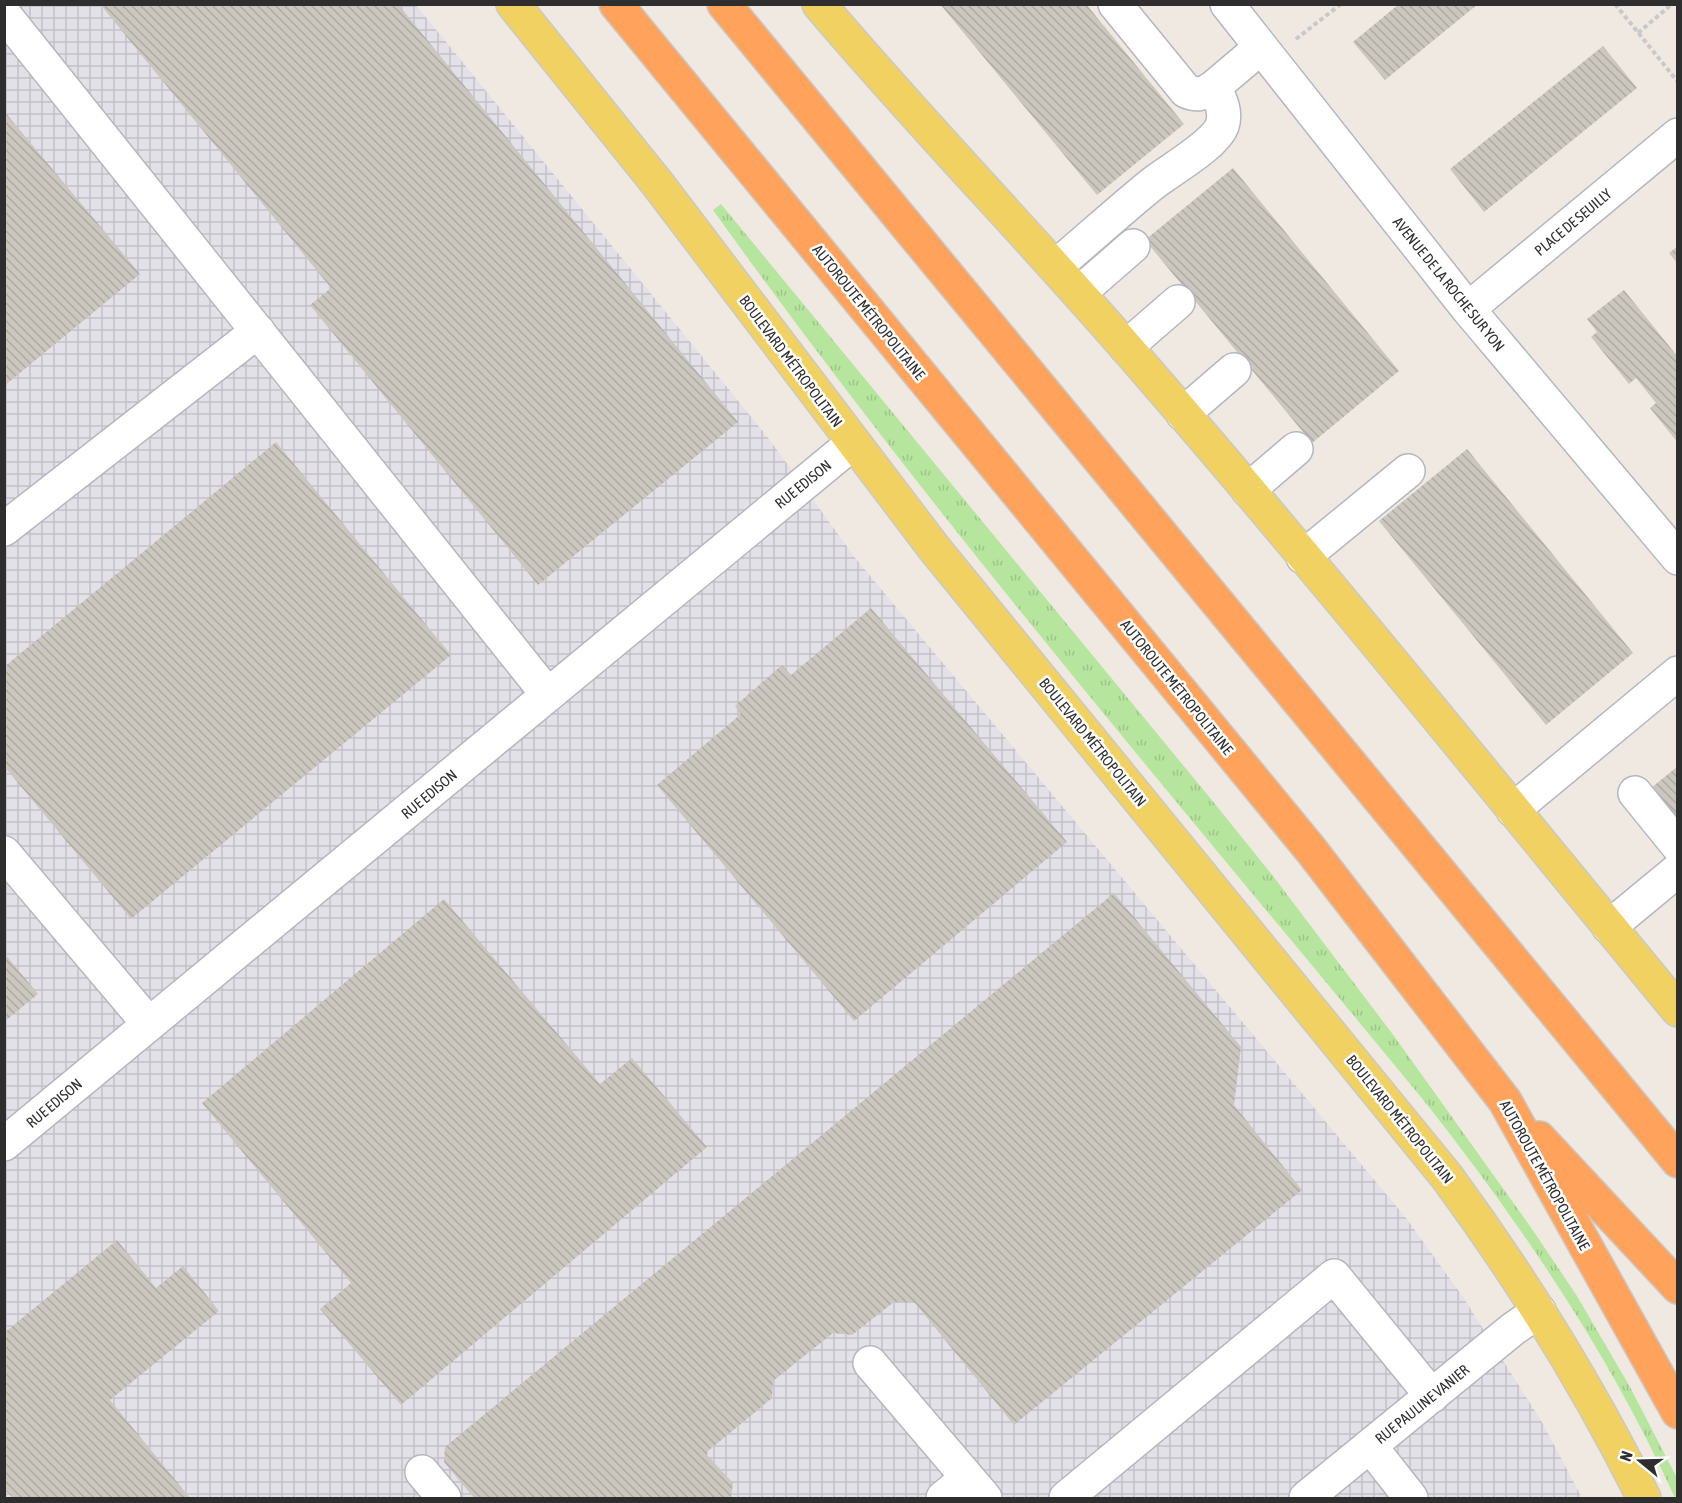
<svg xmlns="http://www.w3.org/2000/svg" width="1682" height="1503" font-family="'Asap Condensed',sans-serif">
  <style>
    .industrial { fill: url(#industrial-grid) }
    .grass { fill: url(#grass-tufts) }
    .building { fill: url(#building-back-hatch) }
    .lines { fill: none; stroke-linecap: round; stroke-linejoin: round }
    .minor-casing { stroke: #b4b7c1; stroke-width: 36 }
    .major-casing { stroke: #c9c9c9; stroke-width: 36 }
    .highway-casing { stroke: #c9c9c9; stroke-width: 36 }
    .path { stroke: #c9c9c9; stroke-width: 4; stroke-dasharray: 4.5 3; stroke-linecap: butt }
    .minor { stroke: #fff; stroke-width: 33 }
    .major { stroke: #f2d163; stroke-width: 33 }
    .highway { stroke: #ffa35c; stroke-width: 33 }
    .labels { text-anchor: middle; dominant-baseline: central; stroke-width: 5; stroke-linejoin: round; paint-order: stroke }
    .street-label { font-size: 15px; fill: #2e2e2e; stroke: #fff }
  </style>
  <defs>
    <pattern id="industrial-grid" width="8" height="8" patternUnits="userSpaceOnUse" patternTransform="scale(1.5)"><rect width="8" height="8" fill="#e3e1e8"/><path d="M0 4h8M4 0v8" fill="none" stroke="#c3c1c7"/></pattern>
    <pattern id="grass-tufts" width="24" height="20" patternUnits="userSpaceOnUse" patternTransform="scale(1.5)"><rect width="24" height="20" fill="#b6e59e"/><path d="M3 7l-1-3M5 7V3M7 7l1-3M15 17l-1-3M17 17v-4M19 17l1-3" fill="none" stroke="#9dc588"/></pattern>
    <pattern id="building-back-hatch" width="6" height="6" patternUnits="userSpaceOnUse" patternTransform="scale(1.5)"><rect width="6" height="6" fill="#cbc7bf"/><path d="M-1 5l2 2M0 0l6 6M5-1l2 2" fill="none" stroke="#afaba4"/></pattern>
  </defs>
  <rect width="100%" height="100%" fill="#efe9e1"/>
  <path class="industrial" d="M5,4L416,5L769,439L856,559L1406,1218L1463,1297L1543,1424L1582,1498H5Z"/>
  <path class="grass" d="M721,204L1215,804L1273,876L1394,1036L1532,1229L1577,1296L1630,1387L1677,1478V1498H1675C1610,1355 1522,1225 1425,1102C1183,808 935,520 713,210Z"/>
  <path class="building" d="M100,4H398L738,422L538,585L310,305L331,288Z
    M940,4H1086L1184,124L1097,195Z
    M1399,4H1478L1385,80L1353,42Z
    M1603,46L1637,88L1484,212L1450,169Z
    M4,111L140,274L4,386Z
    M1233,168L1399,371L1312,443L1145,240Z
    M1678,246V264L1669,253Z
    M1624,290L1678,357V443L1650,408L1656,403L1636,378L1629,384L1591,337L1597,332L1587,319Z
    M276,442L451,655L131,919L4,766V667Z
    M1467,449L1633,653L1546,725L1379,521Z
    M871,608L1067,842L854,1021L657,785L741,714L735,706L782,665L791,675Z
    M1678,766V821L1651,788Z
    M1114,893L1241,1047L1234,1105L1302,1190L1014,1425L915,1303L894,1302L852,1335L833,1333L773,1381L772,1398L708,1451L707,1455L733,1483L731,1498H474L444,1462L445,1447Z
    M444,899L600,1084L632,1058L707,1147L401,1405L320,1309L351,1283L202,1103Z
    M4,953L38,994L4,1022Z
    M117,1240L156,1288L183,1266L219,1311L110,1400L190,1498H13L4,1489V1333Z"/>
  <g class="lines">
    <g class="minor-casing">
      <path id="minor" d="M1115,4L1186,91C1197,96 1204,94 1214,87
        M1227,4L1468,309L1678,558
        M4,14L548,695
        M1055,267C1087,240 1118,212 1151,185C1168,171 1214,146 1222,126C1227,112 1220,99 1214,87L1260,48
        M1079,293L1133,246
        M1468,309L1678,135
        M1126,347L1178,302
        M1183,414L1234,370
        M1248,490L1296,449
        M4,529L258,331
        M1303,557L1408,471
        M1635,793L1678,846
        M1513,810L1678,673
        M4,853L149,1024
        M1609,927L1678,870
        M4,1144L853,443
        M870,1363L985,1498
        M1370,1446L1411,1498
        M422,1472L444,1498
        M943,1498L967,1478
        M1066,1498L1334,1276L1432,1396
        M1306,1498L1513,1329L1539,1311"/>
    </g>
    <g class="major-casing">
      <path id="major" d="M513,4L657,183L934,548L1447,1177C1522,1279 1588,1386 1644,1498
        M819,4C918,121 1025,231 1125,346C1314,563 1495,788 1678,1010"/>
    </g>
    <g class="highway-casing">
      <path id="highway" d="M616,4L1311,850L1505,1101L1678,1412
        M724,4L1678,1161
        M1539,1138L1678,1287"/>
    </g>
    <path class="path" d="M1615,4L1678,82
      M1638,33L1672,4
      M1296,39L1341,4"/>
    <use href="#minor" class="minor"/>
    <use href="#major" class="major"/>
    <use href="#highway" class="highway"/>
  </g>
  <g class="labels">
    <g class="street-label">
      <text transform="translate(1573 222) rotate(-40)">PLACE DE SEUILLY</text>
      <text transform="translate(1449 284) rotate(51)">AVENUE DE LA ROCHE SUR YON</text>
      <text transform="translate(869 312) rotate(51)">AUTOROUTE MÉTROPOLITAINE</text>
      <text transform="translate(791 361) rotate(53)">BOULEVARD MÉTROPOLITAIN</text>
      <text transform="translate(803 484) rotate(-39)">RUE EDISON</text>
      <text transform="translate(1177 687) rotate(51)">AUTOROUTE MÉTROPOLITAINE</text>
      <text transform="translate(1093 742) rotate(51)">BOULEVARD MÉTROPOLITAIN</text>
      <text transform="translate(429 794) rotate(-40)">RUE EDISON</text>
      <text transform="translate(54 1103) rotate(-40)">RUE EDISON</text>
      <text transform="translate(1400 1119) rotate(51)">BOULEVARD MÉTROPOLITAIN</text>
      <text transform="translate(1545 1175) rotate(61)">AUTOROUTE MÉTROPOLITAINE</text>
      <text transform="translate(1422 1404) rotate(-39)">RUE PAULINE VANIER</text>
    </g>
  </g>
  <rect width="1682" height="1503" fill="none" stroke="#2e2e2e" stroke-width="12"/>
  <g transform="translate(1640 1461) rotate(289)" stroke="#ffffff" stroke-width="4.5" paint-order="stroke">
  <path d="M0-4.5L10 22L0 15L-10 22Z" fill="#2e2e2e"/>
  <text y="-9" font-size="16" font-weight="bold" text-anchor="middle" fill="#2e2e2e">N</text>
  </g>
</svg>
